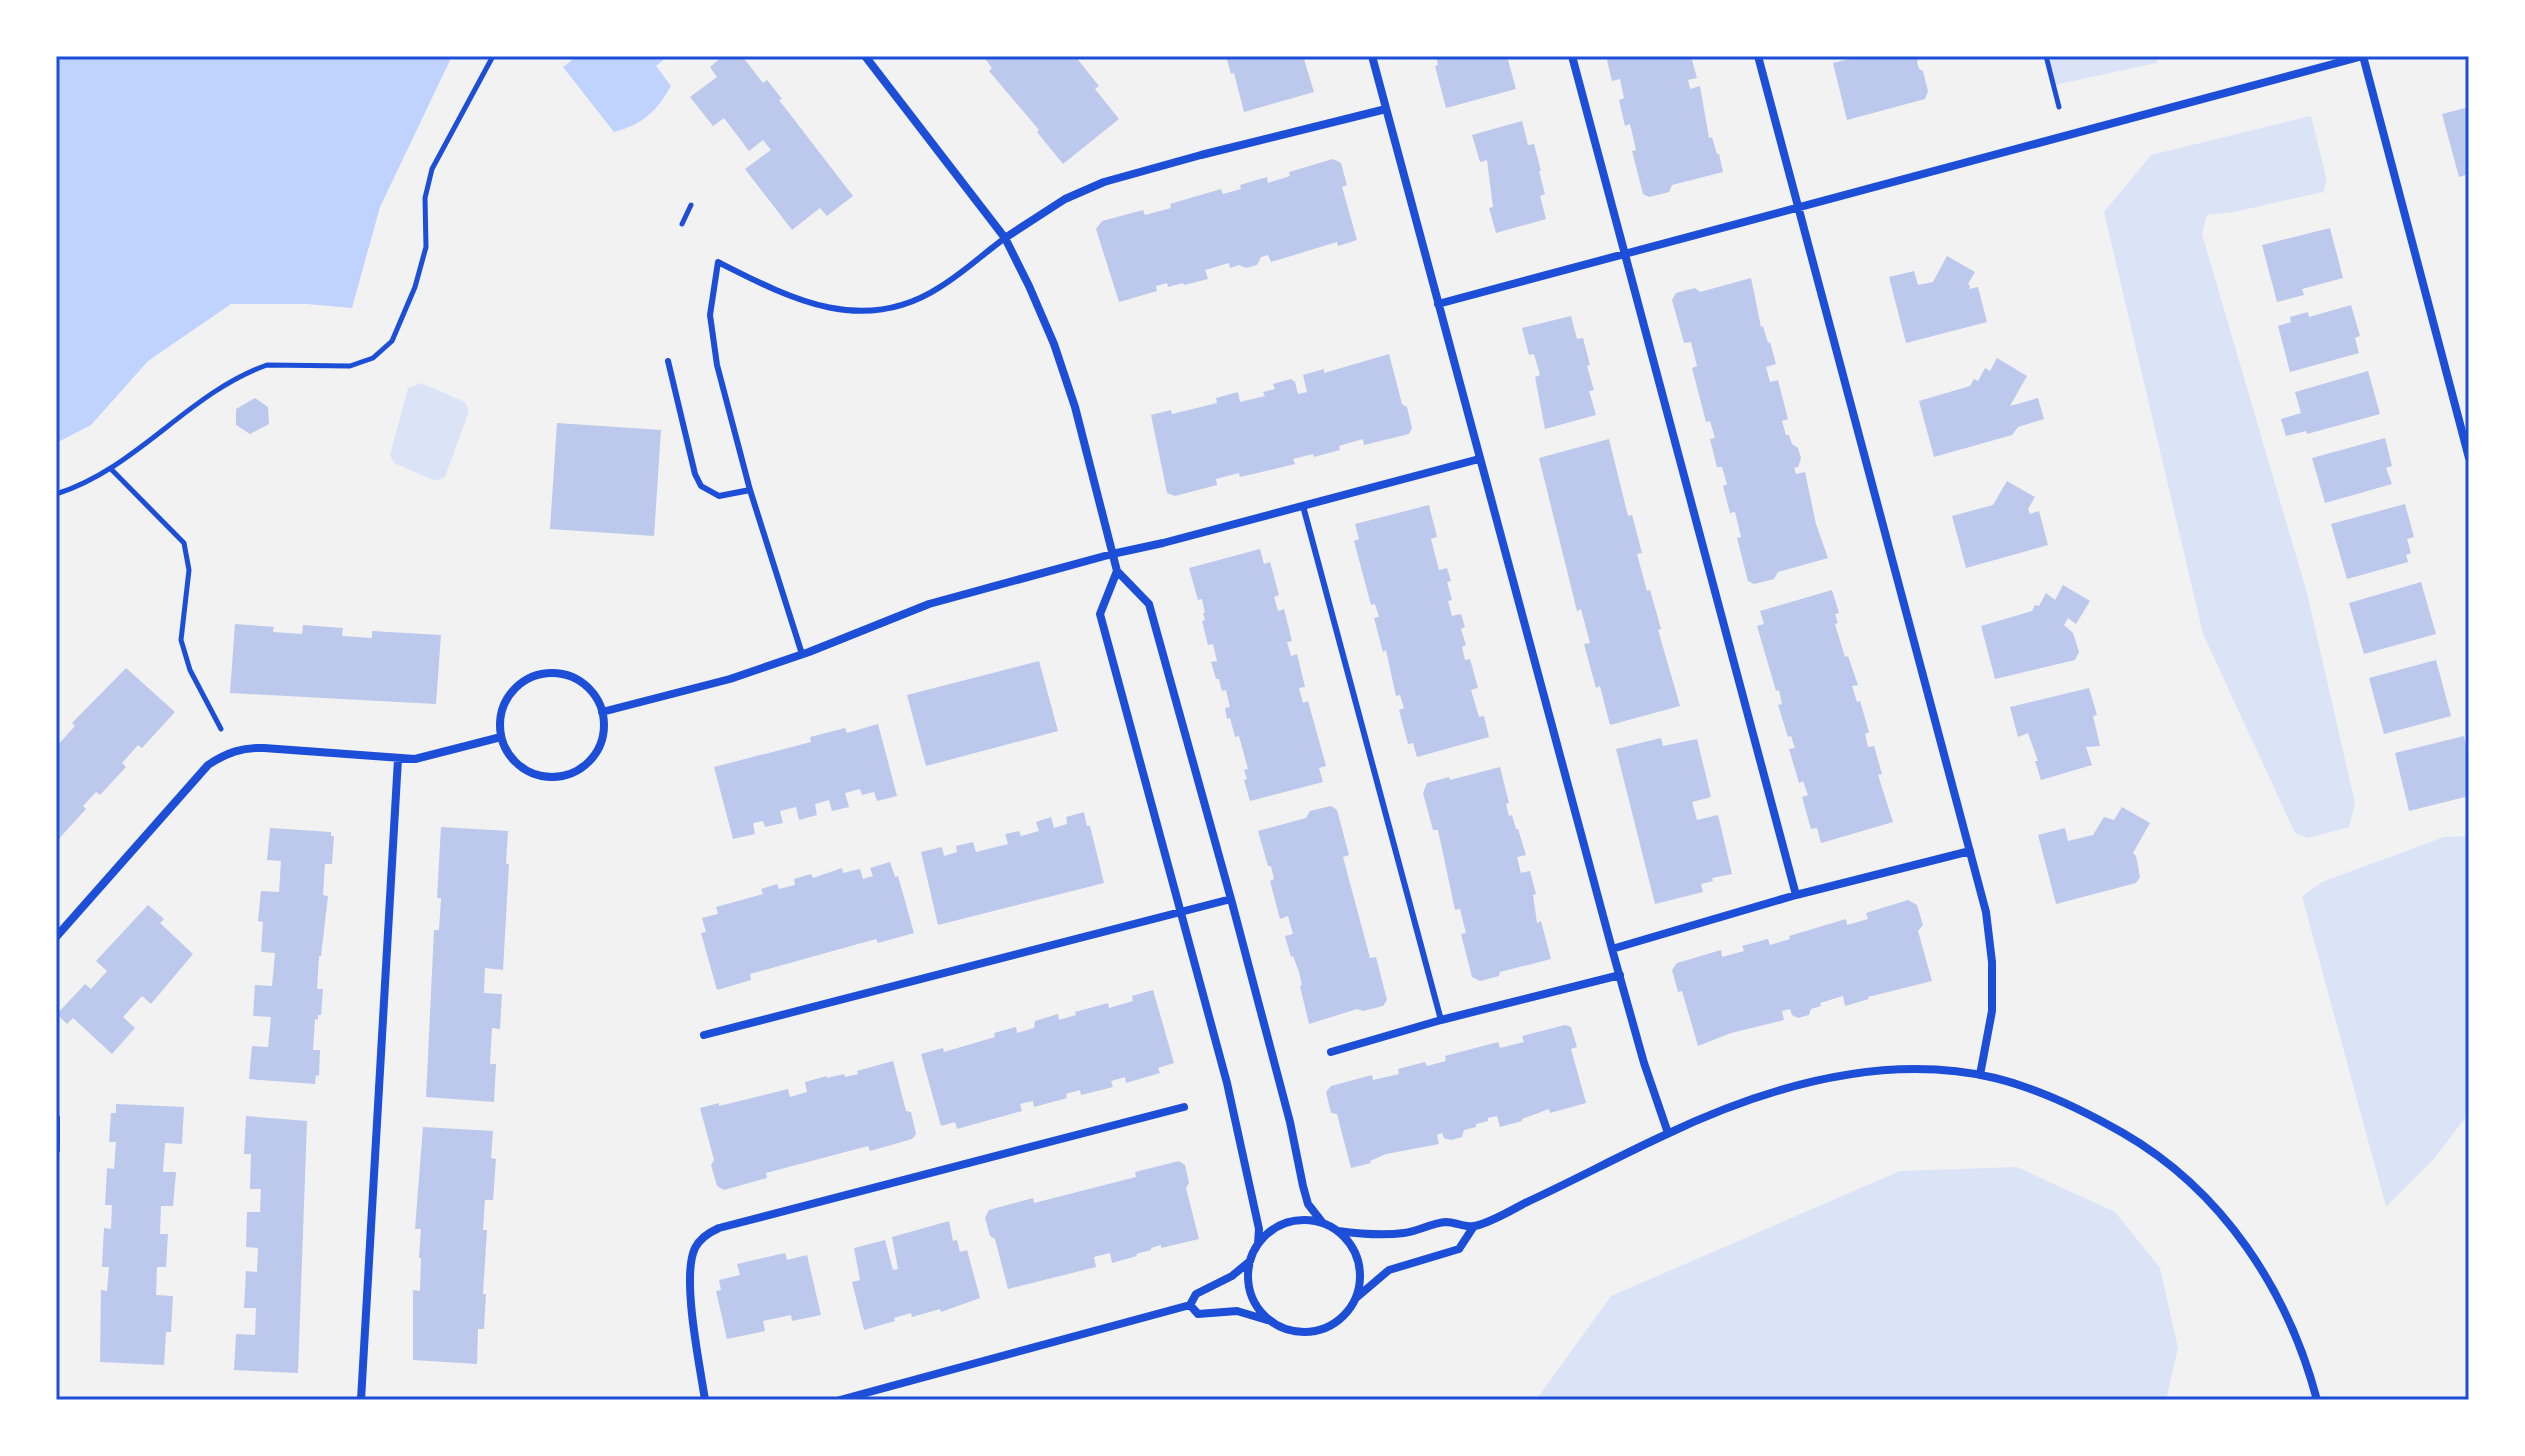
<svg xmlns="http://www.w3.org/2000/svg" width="2525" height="1456" font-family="Merriweather,serif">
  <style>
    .green { fill: #dbe4f7 }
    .water { fill: #bfd3fe }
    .building { fill: #bdc9ec }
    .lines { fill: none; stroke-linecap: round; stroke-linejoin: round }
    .path { stroke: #1d4ed8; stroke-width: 5 }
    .service { stroke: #1d4ed8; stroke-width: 6 }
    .minor { stroke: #1d4ed8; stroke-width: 8 }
    .neatline { fill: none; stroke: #1d4ed8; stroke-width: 3 }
  </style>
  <rect width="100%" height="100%" fill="#f2f2f2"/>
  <path class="green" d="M2046,56H2156L2157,63L2054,85Z
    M2311,116L2327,181L2323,192L2234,212L2207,215L2202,234L2307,593L2355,803L2349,827L2308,838L2295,833L2203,634L2104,212L2151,155Z
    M421,383L465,402L469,411L445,477L435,481L394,463L390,455L408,388Z
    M2469,836V1113L2433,1160L2386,1207L2302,896L2322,882L2444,837Z
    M2017,1167L2115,1212L2160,1268L2178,1348L2166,1400H1536L1611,1296L1900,1171Z"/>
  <path class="water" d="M56,56H452L380,207L352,308L307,304H231L148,361L91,425L56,443Z
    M577,56H668L656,66L671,86C657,111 642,125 614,132L563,67Z"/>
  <path class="building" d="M723,56H742L763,83L767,80L782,99L779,100L853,196L827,216L820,208L792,230L745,169L771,150L763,140L749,151L724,118L713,126L690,97L717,77L710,67Z
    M983,56H1075L1099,86L1095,89L1119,119L1063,164L1037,132L1039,130L989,71L992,68Z
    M1226,56H1303L1314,92L1244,112L1234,73L1231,74Z
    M1436,56H1507L1516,89L1446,108L1435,66L1438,65Z
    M1606,56H1691L1697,78L1688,80L1690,89L1700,86L1709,138L1712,137L1717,154H1719L1723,172L1672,185L1669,192L1649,197L1643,194L1632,151L1636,150L1630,124L1625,126L1619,100L1624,98L1620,79L1612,81Z
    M1862,56H1920L1917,62L1919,69L1923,71L1928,91L1925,99L1847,120L1833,63Z
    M2469,107V174L2459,177L2442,114Z
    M1522,121L1528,145L1534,144L1541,171H1539L1545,194L1540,196L1546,219L1496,233L1489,208L1493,207L1487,160L1480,162L1472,135Z
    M1333,159L1341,163L1347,185L1342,187L1357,240L1338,246L1337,242L1271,262L1268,255L1261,257L1257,265L1246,268L1239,265L1230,268L1229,263L1205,270L1208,279L1184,285L1183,283L1168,287L1167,283L1156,286L1157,291L1119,302L1096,229L1102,221L1143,210L1145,215L1171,208L1170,204L1221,189L1223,194L1241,189L1240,185L1267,177L1268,183L1290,176L1289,172Z
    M2330,228L2343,278L2302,289L2304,295L2277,302L2262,245Z
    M1947,256L1975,272L1968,284L1970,286L1969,289L1978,287L1987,322L1906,343L1889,277L1914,271L1918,285L1933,282Z
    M1751,278L1761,327L1763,326L1768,343L1770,342L1776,364L1766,367L1770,382L1778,380L1788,419L1782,421L1786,435H1789L1792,444L1798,448L1801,458L1798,467L1794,468L1796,474L1805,472L1816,524L1828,558L1778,572L1774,579L1754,584L1748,581L1737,538L1741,537L1735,512L1730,513L1723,486L1727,484L1722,467H1717L1710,439L1715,438L1710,421L1706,422L1692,368L1697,366L1691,342L1684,343L1672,300L1676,293L1695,288L1700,292Z
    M2351,305L2360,336L2355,338L2359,353L2290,372L2278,326L2291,322L2290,317L2308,312L2309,317Z
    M1571,316L1577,339L1583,338L1590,365L1587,366L1594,390L1589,391L1596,415L1545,429L1535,377L1540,375L1534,354L1529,355L1522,328Z
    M1389,354L1402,404L1407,407L1412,428L1409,434L1364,445L1363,439L1339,446L1340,450L1314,457L1313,454L1293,459L1295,464L1240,477L1239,473L1216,479L1217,485L1175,496L1167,493L1151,415L1171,410L1172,414L1217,403L1216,398L1238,392L1240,402L1265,396L1263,392L1275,389L1273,384L1291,379L1295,382L1298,394L1307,392L1303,375L1324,369V373Z
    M1997,358L2027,376L2010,406L2038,398L2044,419L2018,427L2012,435L1934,457L1919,401L1970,386L1974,379L1978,381L1985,368L1990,371Z
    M2368,371L2380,414L2307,434L2306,431L2286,436L2281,419L2301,413L2295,392Z
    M255,398L268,407L269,424L250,434L236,425V409Z
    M557,423L661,430L654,536L550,529Z
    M2385,438L2392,466L2386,468L2392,484L2325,503L2312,458Z
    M1609,439L1628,516L1632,515L1642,553L1637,554L1647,591L1650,590L1661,629L1658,630L1680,706L1610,725L1600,686L1596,688L1584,644L1590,643L1581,609L1577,611L1539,458Z
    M2007,481L2035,497L2028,509L2030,514L2039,511L2048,545L1966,568L1952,516L1993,505Z
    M2405,504L2414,537L2407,539L2411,553L2406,555L2408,562L2347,579L2331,524Z
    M1429,505L1437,537L1431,539L1439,570L1447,568L1451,581L1447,582L1452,600L1448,601L1452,616L1461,614L1465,627L1461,629L1466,645L1462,647L1465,660L1470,659L1478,688L1471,690L1479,717L1484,716L1489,737L1417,757L1413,743L1408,744L1399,710L1404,708L1400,695L1396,696L1386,650L1383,652L1374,618L1379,617L1375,604L1371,605L1354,541L1359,539L1355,524Z
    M1260,549L1264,564L1270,562L1279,595L1274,597L1278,611L1284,609L1292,641L1287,642L1291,656L1297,654L1305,687L1299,688L1303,703L1308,701L1326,766L1319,768L1323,782L1250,801L1244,780L1247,779L1244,770L1248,769L1239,736L1235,737L1230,718L1227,719L1225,708L1230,707L1226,690L1222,691L1219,679H1216L1211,662L1217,661L1213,644L1208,645L1202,621L1205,620L1203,613H1205L1202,599L1198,600L1189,568Z
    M2421,582L2436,634L2364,654L2349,603Z
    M2063,585L2090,601L2076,624L2068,618L2064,625L2073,633L2079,652L2075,660L1995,679L1981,626L2032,611L2035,605L2039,606L2046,593L2055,600Z
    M1832,590L1839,613L1835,614L1838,623L1835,624L1845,657L1848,656L1858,685L1852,686L1857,702L1860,701L1869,732L1865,734L1868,747L1874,746L1882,774L1878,775L1893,822L1821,843L1817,828L1811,829L1802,797L1808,795L1803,781L1799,783L1789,749L1795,748L1791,736L1788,737L1778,705L1782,704L1779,690L1776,691L1757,626L1764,624L1760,611Z
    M235,624L274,627L273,632L302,634L303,625L343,628L342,636L372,638V631L441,635L436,704L230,693Z
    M2436,660L2451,716L2384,734L2369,678Z
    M1039,661L1058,731L926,766L907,695Z
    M126,668L175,712L142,748L138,745L122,763L126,767L100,795L96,792L83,806L86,809L56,842V747L75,726L72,723Z
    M2089,688L2097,715L2093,716L2100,746L2086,747L2092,765L2041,780L2035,761H2038L2028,733L2018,737L2010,707Z
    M878,724L897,796L877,801L874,792L862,795L860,789L845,793L849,807L832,811L829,800L815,804L817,815L799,820L796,807L780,811L783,823L765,827L763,821L753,823L755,834L733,839L714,767L811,742L810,737L845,728L847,733Z
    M2464,736L2469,760V796L2409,811L2395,753Z
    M1661,738L1663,746L1697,739L1711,797L1692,802L1697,820L1718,815L1732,874L1712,878L1713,881L1701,884L1703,892L1655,904L1616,749Z
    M1500,767L1509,803L1506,804L1509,816L1512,815L1516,829H1518L1526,855L1517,857L1521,873L1530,871L1536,894L1533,895L1537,923L1541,921L1551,959L1500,972L1499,976L1480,981L1472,977L1461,934L1466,933L1460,909L1455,910L1438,830H1433L1423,793L1427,783L1449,777L1450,780Z
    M1331,806L1337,810L1349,855L1343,857L1370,958L1376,957L1387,1000L1383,1006L1363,1011L1357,1009L1309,1024L1300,986L1302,985L1299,972L1293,956L1291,957L1285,936L1293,934L1288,916L1280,919L1270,881L1274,879L1271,866H1268L1258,831L1306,818L1310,811Z
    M2122,807L2150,823L2133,853L2136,856L2140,877L2136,883L2056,904L2038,835L2065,828L2068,841L2093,835L2104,817L2114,820Z
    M1084,812L1087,826H1090L1104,883L938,925L921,852L942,847L944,856L957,852L956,846L973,842L976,852L1008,844L1005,834L1019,831L1021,836L1039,831L1036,822L1051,817L1054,828L1067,824L1066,817Z
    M441,827L508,831L506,864H509L503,970L485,968L484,993L502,994L500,1029L492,1028L490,1064H496L494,1102L426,1097L434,930H439L441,898H437Z
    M270,828L331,832V836H334L332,864H325L323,895L328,896L321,956H319L317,989H323L321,1015H318V1020L315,1019L313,1050H320L319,1076L316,1075L315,1084L249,1079L252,1046L268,1047L271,1017L253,1016L255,985L272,986L275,953L261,952L263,922L258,921L261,891L279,892L281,861L267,860Z
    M890,862L895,877L898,876L914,933L878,943L876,939L750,974L751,980L717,990L701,933L706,932L702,918L718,914L716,907L763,894L761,889L777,884L779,889L795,885L794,879L811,874L813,878L842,868L843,873L860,869L863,879L873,876L870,868Z
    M1908,900L1917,905L1923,925L1918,931L1932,981L1868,997L1869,999L1845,1006L1843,996L1820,1003L1821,1006L1811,1009L1809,1015L1798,1018L1792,1015L1790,1009L1782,1011L1784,1020L1731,1033L1698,1046L1682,991L1678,992L1672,970L1677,963L1721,950L1722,957L1744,951L1742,946L1768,939L1770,945L1790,939L1789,936L1846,919L1847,925L1868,919L1866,913Z
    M148,905L164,919L160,923L193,954L151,1004L142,996L123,1017L135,1028L112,1054L73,1018L67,1024L57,1014L85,984L91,989L107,971L96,961Z
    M1153,990L1174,1063L1158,1068L1160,1073L1126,1083L1125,1077L1111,1081L1113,1087L1081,1095L1080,1090L1066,1094L1067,1098L1034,1107L1033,1101L1020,1104L1022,1111L957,1129L955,1122L941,1126L921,1054L943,1048L944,1052L995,1037L994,1033L1016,1027L1017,1033L1034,1028L1035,1021L1058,1014L1059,1020L1076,1015L1075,1012L1108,1003L1109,1008L1133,1001L1132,996Z
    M1565,1025L1571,1027L1577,1047L1571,1049L1586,1103L1550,1113L1549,1109L1522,1119V1121L1500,1127L1497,1116L1488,1118V1121L1476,1124V1127L1464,1130L1462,1137L1451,1140L1444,1138L1442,1133L1437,1135L1439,1144L1386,1154L1370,1161L1371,1163L1351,1168L1337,1114L1331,1113L1326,1092L1331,1086L1372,1075L1373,1080L1399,1074L1398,1069L1425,1062L1427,1066L1446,1061L1445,1056L1498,1042L1500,1048L1524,1042L1522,1036Z
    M893,1061L906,1111L911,1112L916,1134L912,1139L870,1151L868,1146L766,1173L767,1178L724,1190L717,1186L711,1165L714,1160L700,1108L719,1103V1106L788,1089L790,1097L807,1092L805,1082L827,1076V1078L844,1074L845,1077L858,1074L857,1071Z
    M116,1104L184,1107L182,1144L165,1143L163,1172H176L173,1206H161L160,1234H168L166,1267H157L156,1295L173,1296L171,1332H166L164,1365L100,1362L101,1290L107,1291L109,1267H102L104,1228L111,1229L112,1205H105L107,1168L114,1169L116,1142H109L111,1113H116Z
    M246,1116L307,1121L298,1373L234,1370L236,1334L255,1335L256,1308H244L246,1271L257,1272L258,1248L246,1247L247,1212H260L261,1189H250L251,1154H244Z
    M423,1127L493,1131L491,1158L496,1159L493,1200H485L483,1230H487L483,1294H486L484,1329H478L477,1364L413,1360V1290L420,1291L421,1258H419L421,1229H415Z
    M1179,1161L1185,1165L1189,1183L1186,1188L1199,1239L1161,1248V1245L1151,1248V1250L1136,1254L1137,1256L1112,1263L1110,1253L1094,1257L1096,1267L1008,1289L995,1239L990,1236L985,1218L989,1210L1033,1198L1034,1203L1136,1177L1135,1172Z
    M949,1221L953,1241L957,1240L960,1252L967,1250L980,1298L941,1312L940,1309L912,1317L911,1313L894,1318L895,1321L864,1330L852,1282L860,1280L854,1248L885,1240L893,1270L898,1269L892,1237Z
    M785,1253L787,1260L807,1255L821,1315L792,1321L791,1315L763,1321L765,1331L727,1339L716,1291L721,1290L719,1280L740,1275L737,1264Z"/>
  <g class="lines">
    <path class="path" d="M2046,56L2059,107
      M682,224L691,205
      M111,469L184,543L189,570L181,640L190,670L221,729
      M56,494C138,468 188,393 267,365L350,366L373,358L392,341L415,287L426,247L425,198L432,169L493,56"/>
    <path class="service" d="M668,361L695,474L701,486L719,496L750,490
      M1303,506L1441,1020
      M802,654L750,490L717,365L710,315L718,262C791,299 863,337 940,287C963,273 983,254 1005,238"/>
    <path class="minor" d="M865,56L1005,238L1029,286L1054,344L1075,407L1117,571L1149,604L1231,899L1290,1122L1303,1186L1308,1204L1322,1222
      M1372,56L1612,949L1644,1063L1668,1133
      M1572,56L1796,895
      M1758,56L1986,912L1992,962V1011L1980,1075
      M1005,238L1065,199L1104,182L1201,155L1386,109
      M1438,304L2363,56L2469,458
      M1117,571L1100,614L1227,1083L1259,1229L1258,1244
      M500 725a52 52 0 1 1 104 0a52 52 0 1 1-104 0Z
      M602,712L730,679L809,652L929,604L1112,554L1163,543L1479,459
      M56,937L208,765C226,753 242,747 264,748L415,759L501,737
      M1612,949L1796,895L1970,851
      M704,1035L1231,899
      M1331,1052L1441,1020L1620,975
      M56,1118V1150
      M1248 1276a56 56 0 1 1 112 0a56 56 0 1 1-112 0Z
      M1338,1231C1360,1234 1382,1236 1404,1233C1418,1231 1432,1223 1446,1222C1455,1222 1466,1228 1475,1226C1492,1222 1510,1211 1525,1203C1573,1181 1619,1156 1667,1134C1766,1087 1884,1052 1995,1078C2040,1089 2083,1110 2123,1133C2222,1190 2288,1290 2317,1400
      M1356,1298L1389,1270L1459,1249L1474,1226
      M1190,1305L1198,1314L1237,1311L1267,1320
      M361,1400L398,759
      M705,1400C700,1366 681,1277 695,1248C700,1238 710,1232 719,1228L1184,1107
      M840,1400L1190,1305L1196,1294L1232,1276L1250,1261"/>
  </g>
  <rect width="2525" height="1456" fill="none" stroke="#ffffff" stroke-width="116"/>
  <rect x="58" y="58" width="2409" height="1340" class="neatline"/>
</svg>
